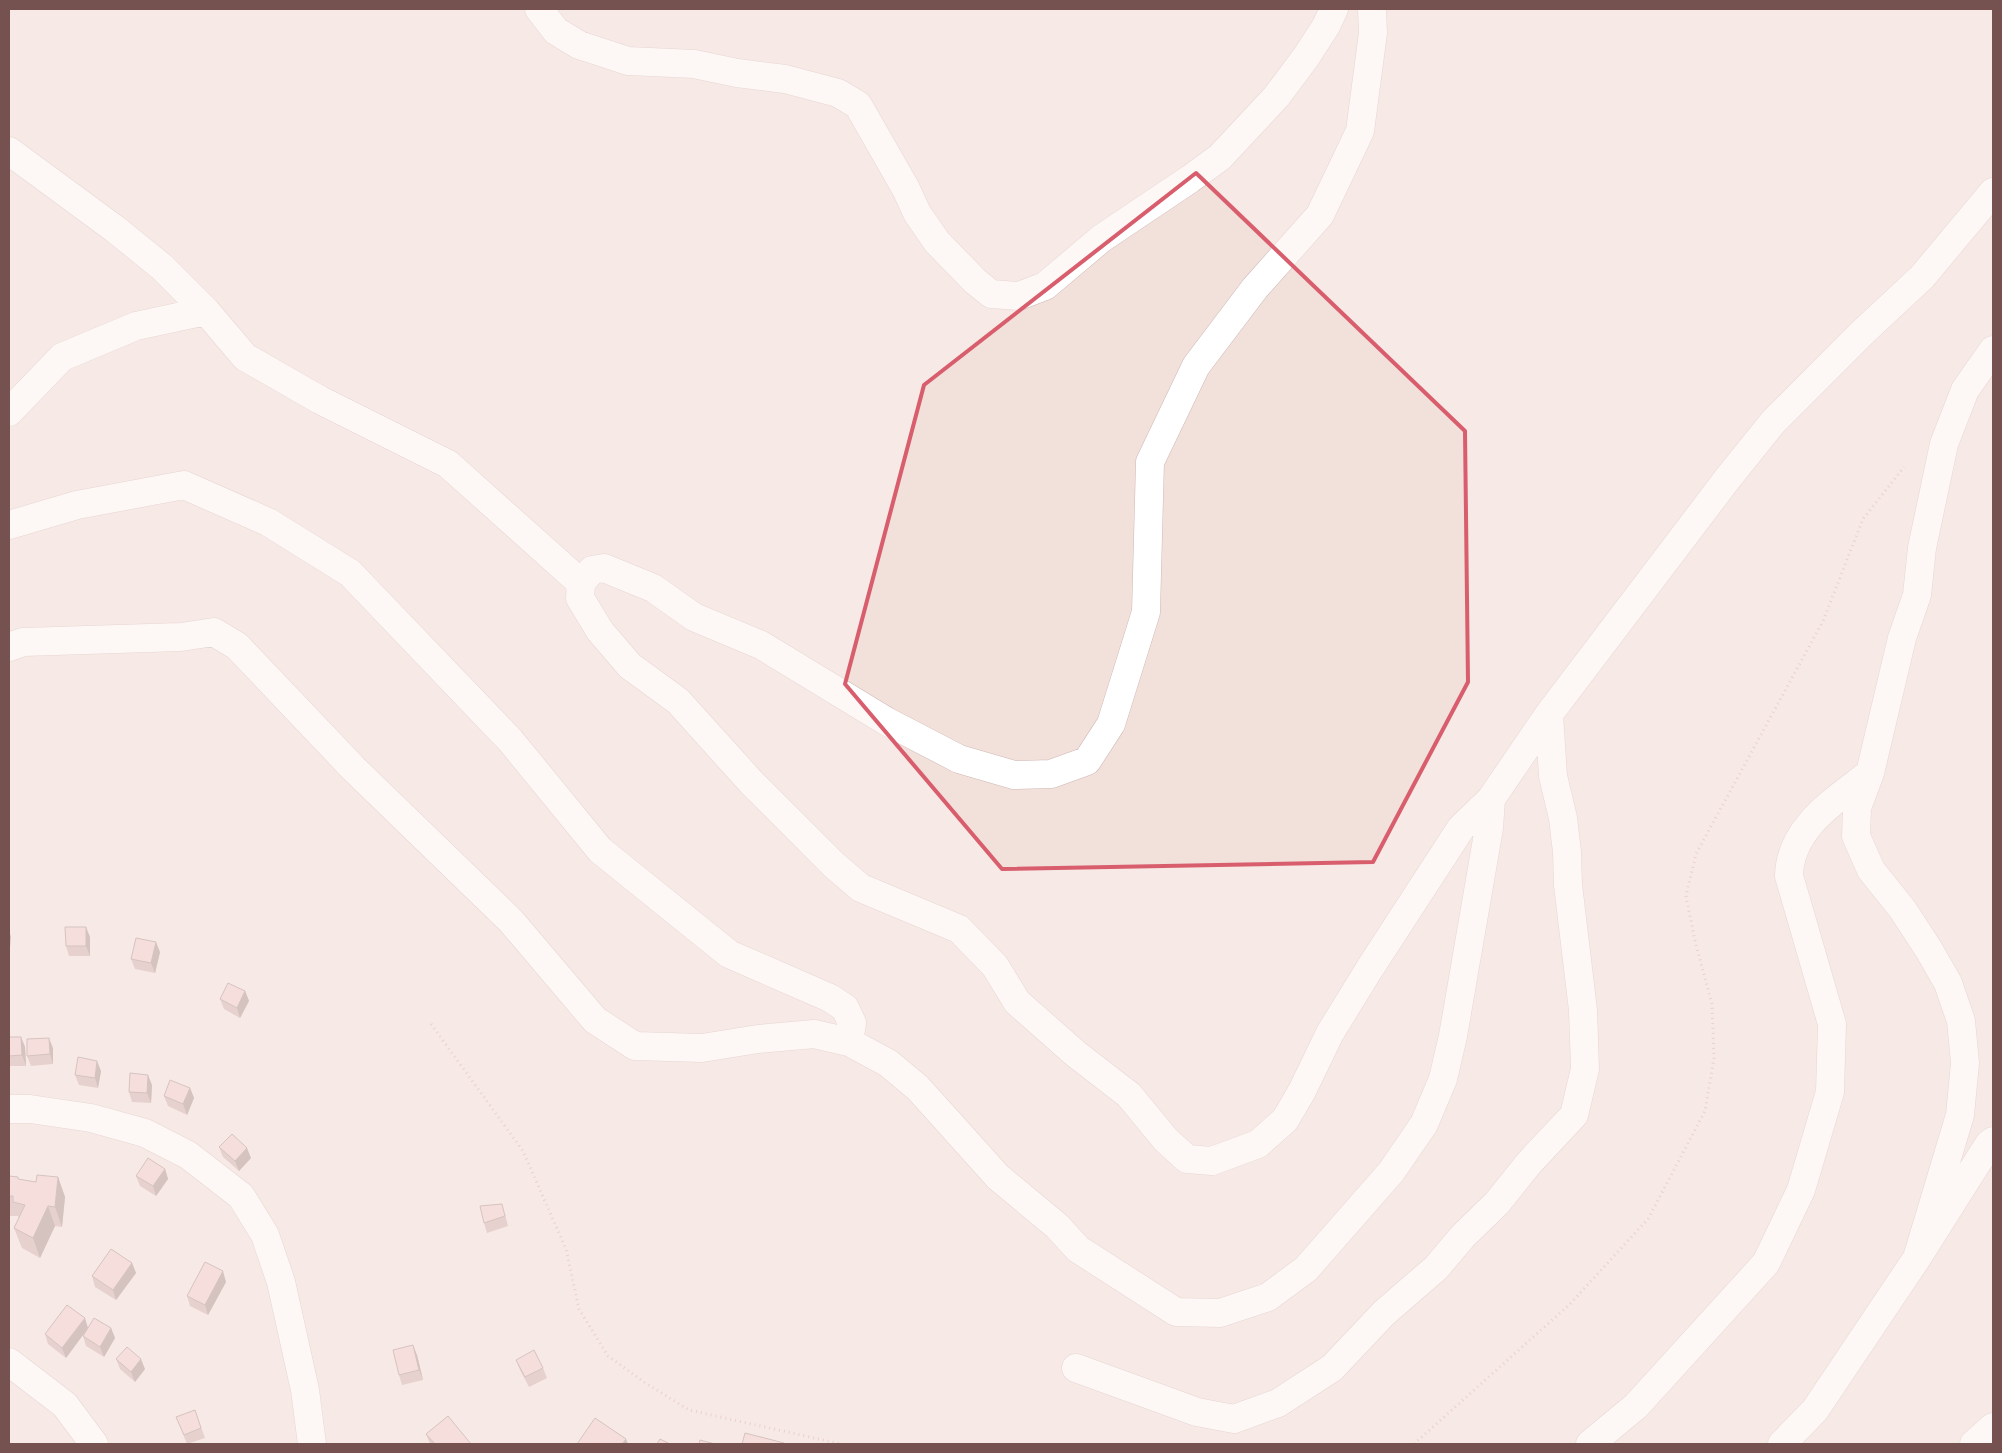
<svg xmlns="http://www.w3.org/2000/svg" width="2002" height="1453" font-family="'Work Sans',sans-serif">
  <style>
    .residential { fill: #f2e0db }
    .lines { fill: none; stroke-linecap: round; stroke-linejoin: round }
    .minor-casing { stroke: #cfb8b4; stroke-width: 29 }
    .path { stroke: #d3aaa9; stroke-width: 3; stroke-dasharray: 1 4; stroke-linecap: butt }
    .minor { stroke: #fff; stroke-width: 28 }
    .wall { fill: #cdacaa }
    .shaded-wall { fill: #a78c8b }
    .building { fill: #eec8c6; stroke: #a78c8b }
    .marked { fill: none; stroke: #d95e6d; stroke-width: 4; stroke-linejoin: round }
  </style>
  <rect width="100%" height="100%" fill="#fbf0ec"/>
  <path class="residential" d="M9,9H1993V1444H9Z"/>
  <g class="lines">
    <g class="minor-casing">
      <path id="minor" d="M539,9L556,31L579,45L628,61L694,64L737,73L785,79L838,93L858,105L906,189L917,213L937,242L975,281L991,294L1019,296L1045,286L1102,238L1190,179L1220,157L1276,97L1306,57L1326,26L1334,9
        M1372,9L1373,33L1360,131L1320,215L1255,288L1196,366L1150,462L1146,612L1111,724L1087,761L1051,774L1014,775L959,759L886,721L761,645L694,617L653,588L604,568L592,570L581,583L580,598L600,631L630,666L678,701L751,782L834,865L861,888L959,929L995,966L1017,1002L1076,1054L1129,1095L1166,1140L1187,1159L1212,1161L1258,1144L1285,1120L1302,1091L1330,1033L1370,968L1461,828L1491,799L1549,714L1728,478L1773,422L1863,332L1922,277L1993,192
        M9,151L115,229L162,267L206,311L245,357L320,400L448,464L581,583
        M9,412L62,357L136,326L206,311
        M9,525L77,505L184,485L268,522L350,573L510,740L600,850L729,954L830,998L845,1008L852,1023L849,1042
        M9,647L23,642L181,637L214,632L237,646L354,769L511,921L595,1020L635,1046L702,1048L758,1039L814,1034L849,1042L888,1063L918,1088L998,1177L1057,1226L1078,1249L1176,1312L1220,1313L1268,1297L1306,1269L1391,1172L1424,1124L1443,1079L1453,1036L1489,828L1491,799
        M9,1109H30L91,1118L145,1133L188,1155L241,1196L265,1235L281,1282L305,1390L312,1444
        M1917,1258L1960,1115L1965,1063L1961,1021L1948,983L1929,950L1903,910L1871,870L1856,836L1857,808L1870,773L1902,638L1917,595L1922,548L1944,444L1965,390L1993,350
        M9,1362L65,1405L94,1444
        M1076,1368L1197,1412L1234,1419L1278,1403L1332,1368L1384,1313L1436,1268L1463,1236L1497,1203L1529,1163L1574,1115L1585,1069L1583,1010L1568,885L1567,852L1563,818L1553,776L1549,714
        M1590,1444L1636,1406L1766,1263L1801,1190L1830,1092L1832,1024L1789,876C1790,827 1835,801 1870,773
        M1782,1444L1815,1410L1917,1258L1989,1144L1993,1141
        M1974,1444L1993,1427"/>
    </g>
    <path class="path" d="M431,1024L523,1151L566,1249L579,1309L608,1356L644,1382L689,1410L841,1444
      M1414,1444L1570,1304L1648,1219L1705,1111L1714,1058L1712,1004L1695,941L1686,896L1696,854L1823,621L1863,519L1904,467"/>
    <use href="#minor" class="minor"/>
  </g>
  <path class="wall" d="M90,937V956H69L66,946Z
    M160,952L155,973L135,969L131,959Z
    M245,991L249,1001L240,1018L224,1009L220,999Z
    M9,1037H21L25,1047L26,1066H9Z
    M53,1048V1064L31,1066L27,1056Z
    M101,1071L98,1088L79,1085L75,1075Z
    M152,1085L151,1103L132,1102L129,1092Z
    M190,1088L194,1098L187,1115L168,1106L164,1096Z
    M219,1147L251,1158L239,1171L223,1157Z
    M165,1169L168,1179L156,1196L140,1186L136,1176Z
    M9,1176L19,1180L36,1182L58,1177L65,1197L62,1227L55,1226L40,1258L22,1248L14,1228L19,1219L18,1216H9Z
    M505,1214L508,1226L487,1233L484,1223Z
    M132,1263L136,1273L116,1300L95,1287L92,1276Z
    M226,1282L208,1315L190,1306L187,1296Z
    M88,1327L111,1328L115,1338L104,1357L86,1346L83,1336L84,1334L66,1358L48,1344L45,1334Z
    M417,1355L423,1380L402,1385L399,1375Z
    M116,1359L145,1369L135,1382L120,1369Z
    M516,1360L543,1368L547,1378L529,1387L520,1370Z
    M195,1410L205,1438L187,1444L176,1417Z
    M426,1434L471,1444H430Z"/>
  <path class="shaded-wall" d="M86,927L90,937V956L86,946Z
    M9,930L11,937L10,948L9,943Z
    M156,942L160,952L155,973L151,963Z
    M245,991L249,1001L240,1018L237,1008Z
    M21,1037L25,1047L26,1066L22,1055Z
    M49,1038L53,1048V1064L50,1054Z
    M97,1061L101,1071L98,1088L95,1078Z
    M148,1075L152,1085L151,1103L147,1093Z
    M190,1088L194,1098L187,1115L183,1104Z
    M247,1148L251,1158L239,1171L235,1161Z
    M165,1169L168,1179L156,1196L153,1186Z
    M58,1177L65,1197L62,1227L55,1207Z
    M48,1206L55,1226L40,1258L33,1238Z
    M132,1263L136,1273L116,1300L113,1290Z
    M223,1271L226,1282L208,1315L205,1305Z
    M85,1318L88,1328L66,1358L62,1348Z
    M111,1328L115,1338L104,1357L100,1347Z
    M413,1345L417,1355L423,1380L419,1370Z
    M141,1359L145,1369L135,1382L131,1372Z
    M626,1439L628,1444H622Z"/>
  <path class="building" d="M65,927H86V946H66Z
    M136,938L156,942L151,963L131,959Z
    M228,983L245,991L237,1008L220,999Z
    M9,1037H21L22,1055L9,1056Z
    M49,1038L50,1054L27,1056V1039Z
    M78,1057L97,1061L95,1078L75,1075Z
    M130,1073L148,1075L147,1093L129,1092Z
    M170,1080L190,1088L183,1104L164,1096Z
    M232,1134L247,1148L235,1161L219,1147Z
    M148,1158L165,1169L153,1186L136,1176Z
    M37,1175L58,1177L55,1207L48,1206L33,1238L14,1228L25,1205L13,1202V1196H9V1176L18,1177V1179L36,1182Z
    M502,1204L505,1216L484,1223L480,1206Z
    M111,1249L132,1263L113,1290L92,1276Z
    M205,1262L223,1271L205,1305L187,1296Z
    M67,1305L85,1318L62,1348L45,1334Z
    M94,1318L111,1328L100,1347L83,1336Z
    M413,1345L419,1370L399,1375L393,1350Z
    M127,1347L141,1359L131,1372L116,1359Z
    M534,1350L543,1368L525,1377L516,1360Z
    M195,1410L201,1428L184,1435L176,1417Z
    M448,1416L471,1444H435L426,1434Z
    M595,1418L626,1439L622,1444H577Z
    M745,1433L784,1443V1444H742Z
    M660,1439L670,1444H657Z
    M700,1440L715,1444H699Z"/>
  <path d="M0 0H2002V1453H0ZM1196,173L1465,431L1468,682L1373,862L1002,869L845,684L924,385Z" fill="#fbf0ec" fill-opacity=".55" fill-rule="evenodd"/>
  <path class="marked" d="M1196,173L1465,431L1468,682L1373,862L1002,869L845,684L924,385Z"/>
  <rect width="2002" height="1453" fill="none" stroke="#755150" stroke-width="20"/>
</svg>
